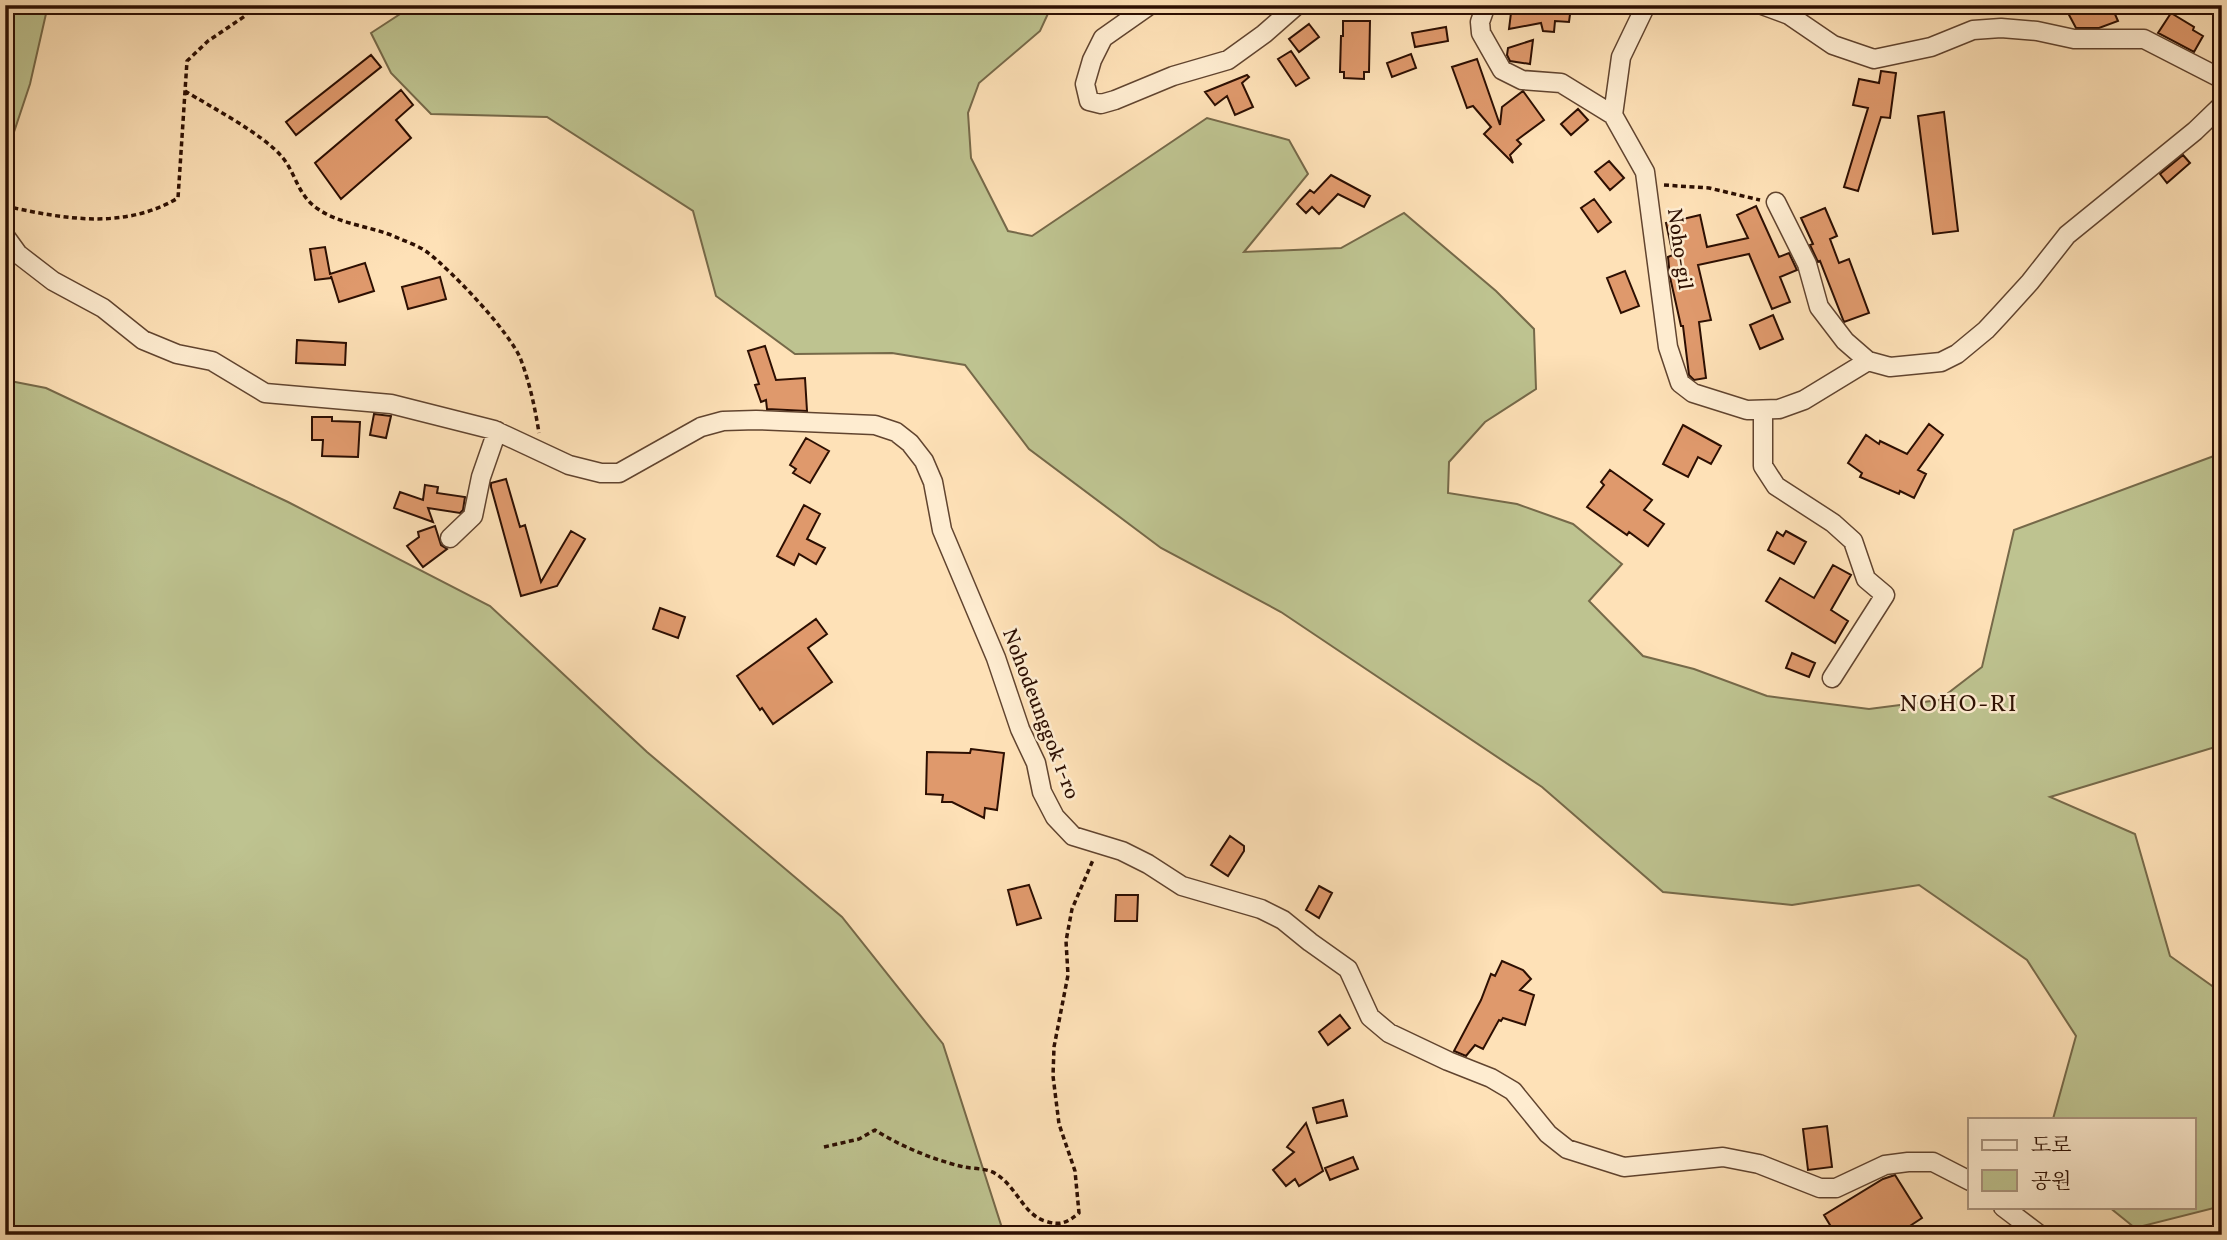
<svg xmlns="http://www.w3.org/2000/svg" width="2227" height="1240" font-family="Vollkorn,'Noto Serif KR',serif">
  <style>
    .green { fill: #bec390; stroke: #766949; stroke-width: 2 }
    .building { fill: #df996c; stroke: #2d0f02; stroke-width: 2 }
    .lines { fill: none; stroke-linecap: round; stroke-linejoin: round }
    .street-casing { stroke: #61442f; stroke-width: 21 }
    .path { stroke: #2d0f02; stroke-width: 3.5; stroke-dasharray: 5 3.5; stroke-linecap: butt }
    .street { stroke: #feecd0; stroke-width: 18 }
    .labels { text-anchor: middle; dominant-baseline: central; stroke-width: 5; stroke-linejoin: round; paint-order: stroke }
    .street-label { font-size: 21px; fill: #2d0f02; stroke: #feecd0 }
    .quarter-label { font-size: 24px; letter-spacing: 2px; fill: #2d0f02; stroke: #feecd0 }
  </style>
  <rect width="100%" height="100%" fill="#fee1b7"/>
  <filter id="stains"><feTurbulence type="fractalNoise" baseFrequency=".00286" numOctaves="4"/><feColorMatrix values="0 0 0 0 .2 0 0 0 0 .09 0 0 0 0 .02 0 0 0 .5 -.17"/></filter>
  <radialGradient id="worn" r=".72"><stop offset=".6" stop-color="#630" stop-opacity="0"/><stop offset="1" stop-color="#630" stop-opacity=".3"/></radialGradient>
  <path class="green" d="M5,5H48L30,84L5,159Z
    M414,5H1052L1040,31L979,83L968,113L971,158L1008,231L1032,236L1207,118L1289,140L1308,174L1244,252L1341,248L1404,213L1496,291L1534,329L1536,389L1485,422L1449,462L1448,493L1517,504L1573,524L1622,564L1589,601L1643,656L1694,669L1767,696L1869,709L1939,700L1982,667L2014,530L2222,453V745L2050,797L2135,834L2170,956L2222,993V1206L2135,1228L2109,1207H2194V1119H2053L2076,1036L2027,960L1919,885L1792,905L1663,892L1542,787L1281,612L1161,548L1029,449L965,365L892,353L795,354L716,296L693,211L547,117L431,114L391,73L371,33Z
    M5,380L46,388L288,502L490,606L647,752L842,917L943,1044L1003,1231L1009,1235H5Z"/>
  <path class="building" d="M1512,5L1571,7L1569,22L1555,21L1554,32L1543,31L1541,23L1509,29Z
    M2078,5H2111L2118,21L2099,28H2076L2068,13Z
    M2171,13L2194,27L2193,30L2203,36L2194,52L2158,33Z
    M1343,21H1370L1369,72H1364V79L1344,78V72H1340L1341,36H1343Z
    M1309,24L1319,37L1299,52L1289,39Z
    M1446,27L1448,41L1415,47L1412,33Z
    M1533,40L1530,64L1510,61L1507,55L1508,48Z
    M1291,51L1309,78L1296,86L1278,59Z
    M1411,54L1416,68L1392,77L1387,63Z
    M371,55L381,67L296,135L286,122Z
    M1477,59L1500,125L1502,107L1523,91L1544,120L1517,140L1521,144L1510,155L1513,163L1484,134L1491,127L1473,106L1467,108L1452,67Z
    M1881,71L1896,73L1890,118L1881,117L1858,191L1844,187L1868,108L1853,105L1859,79L1879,83Z
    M1247,75L1249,77L1242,83L1253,107L1235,115L1227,96L1215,105L1205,92Z
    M401,90L413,105L396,120L411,138L341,199L315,163Z
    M1578,109L1588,120L1571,135L1561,124Z
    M1944,112L1958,231L1933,234L1918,116Z
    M2183,155L2190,163L2167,183L2160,174Z
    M1609,161L1624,178L1610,190L1595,172Z
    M1331,175L1370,196L1364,207L1338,194L1319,214L1312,207L1306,213L1297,204L1310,190L1314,193Z
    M1594,199L1611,222L1598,232L1581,208Z
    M1756,206L1779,257L1789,253L1796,268L1797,270L1780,277L1790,302L1772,309L1749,254L1698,265L1711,320L1699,322L1706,378L1694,380L1689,375L1683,326H1681L1670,277L1668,257L1673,255L1666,223L1700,215L1707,247L1748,238L1737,215Z
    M1825,208L1837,236L1830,239L1839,263L1849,259L1869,313L1844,322L1820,261L1818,262L1810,245L1813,244L1801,218Z
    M325,247L330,274L365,263L374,291L339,302L331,276V278L315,280L310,249Z
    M1625,271L1639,306L1621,313L1607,278Z
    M440,277L446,299L408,309L402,287Z
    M1773,315L1783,339L1760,349L1750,325Z
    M297,340L346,343L345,365L296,363Z
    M765,346L776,380L805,378L807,411L767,409L766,400L761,402L755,385L759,384L748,351Z
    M374,414L391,416L386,438L370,435Z
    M312,417H332V421L360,422L358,457L322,456L323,440H312Z
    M1929,424L1943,435L1918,470L1926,474L1914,498L1900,491L1899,494L1860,477L1862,473L1848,463L1866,435L1879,444L1880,441L1907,454Z
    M1683,425L1721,446L1711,464L1698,457L1688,477L1663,464Z
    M806,438L829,451L810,483L793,473L796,469L790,465Z
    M1610,470L1652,500L1644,510L1664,524L1648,546L1629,532L1627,535L1587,507L1604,485L1601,482Z
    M506,479L520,527L525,525L541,582L571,531L585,539L557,586L521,596L491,487V483Z
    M425,485L438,487L437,493L465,497L463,510L460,513L428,508L433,522L394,508L400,492L423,500Z
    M804,505L820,514L807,539L825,548L816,564L799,554L794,565L777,556Z
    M435,526L441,545L447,549L423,567L407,546L419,537L418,532Z
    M1786,531L1806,542L1794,564L1768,550L1777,532L1783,536Z
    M1833,565L1851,575L1831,610L1848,621L1835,643L1766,601L1780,578L1814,598Z
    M660,608L685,617L678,638L653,629Z
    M816,619L827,634L808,648L832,682L773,724L762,708L760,710L737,676Z
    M1792,653L1815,663L1809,677L1786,668Z
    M971,749L1004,753L997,810L985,808L984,818L952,802H942L943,795L926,794L927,752L970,753Z
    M1230,836L1244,846V851L1228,876L1211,865Z
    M1029,885L1041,918L1017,925L1008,890Z
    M1319,886L1332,893L1319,918L1306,910Z
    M1116,895H1138L1137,921H1115Z
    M1502,961L1523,970L1531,979L1520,990L1534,995L1525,1025L1503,1018L1501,1021L1499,1020L1483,1049L1475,1045L1466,1056L1454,1051L1481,1000L1491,974L1495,976Z
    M1340,1015L1350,1028L1328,1045L1319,1032Z
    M1343,1100L1347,1116L1317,1123L1313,1108Z
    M1306,1123L1323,1171L1299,1186L1295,1179L1286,1186L1273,1170L1294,1152L1287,1147Z
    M1827,1126L1832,1167L1808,1170L1803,1129Z
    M1353,1157L1358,1169L1330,1180L1325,1168Z
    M1895,1175L1922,1218L1896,1235H1836L1824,1215L1883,1179Z"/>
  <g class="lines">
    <g class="street-casing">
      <path id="street" d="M1150,5L1103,38L1092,60L1085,84L1089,101L1101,104L1115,100L1173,76L1228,60L1264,34L1297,5
        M1486,5L1480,22L1481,33L1502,70L1522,80L1561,83L1613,115L1645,172L1668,347L1680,383L1693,393L1747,410L1779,409L1804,400L1868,361L1890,367L1941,362L1957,354L1986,330L2000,315L2030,282L2067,235L2195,131L2222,105
        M1762,5L1789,15L1833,45L1874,59L1931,47L1973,30L2001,28L2037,31L2074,39H2144L2222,79
        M1613,115L1621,57L1646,5
        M1776,202L1807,264L1819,307L1845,341L1868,361
        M5,236L18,254L53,281L103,308L143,340L177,354L212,361L265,393L391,404L494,430L569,465L601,473H619L701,427L723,421L756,420L875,425L896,432L910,443L924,461L933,482L942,530L996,658L1020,729L1036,763L1042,792L1055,817L1073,836L1122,851L1148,864L1182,886L1261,909L1283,920L1310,942L1348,969L1370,1017L1389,1033L1448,1061L1491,1078L1513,1091L1548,1134L1567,1149L1624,1167L1723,1157L1759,1164L1820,1188H1836L1885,1165L1908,1162H1933L1970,1181
        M1763,410V466L1776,486L1833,523L1853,541L1866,579L1885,595L1832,678
        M450,538L473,516L481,477L497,431
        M2003,1207L2040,1235"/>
    </g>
    <path class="path" d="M185,91C211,107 263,134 282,157C296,173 297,195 318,209C341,225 372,226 398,238C407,242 419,246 427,252C451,270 511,333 521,360C530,384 535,408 539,433
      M1664,185L1709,188L1760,200
      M5,206C64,219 124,230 178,198L187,61L208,41L245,16L253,5
      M824,1147L859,1139L875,1130C902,1147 934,1160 964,1167C974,1169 987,1168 996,1174C1016,1186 1024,1215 1045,1221C1060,1226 1067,1223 1079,1213L1075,1171L1059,1124L1053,1076L1054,1047L1068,975L1066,941L1072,909L1093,860"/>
    <use href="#street" class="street"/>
  </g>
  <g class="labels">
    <g class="street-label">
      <text transform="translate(1679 249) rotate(82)">Noho-gil</text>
      <text transform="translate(1040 714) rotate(69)">Nohodeunggok 1-ro</text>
    </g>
    <g class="quarter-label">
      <text x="1959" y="705">NOHO-RI</text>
    </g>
  </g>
  <rect width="2227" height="1240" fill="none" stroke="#fee1b7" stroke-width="28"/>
  <rect x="7" y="7" width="2213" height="1226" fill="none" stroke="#2d0f02" stroke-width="3.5"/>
  <rect x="14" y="14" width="2199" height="1212" fill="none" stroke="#2d0f02" stroke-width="2"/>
  <rect x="1968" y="1118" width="228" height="91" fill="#feecd0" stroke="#aa947e" stroke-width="2"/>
  <rect x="1982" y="1140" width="35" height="10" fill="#feecd0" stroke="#aa947e" stroke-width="2"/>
  <text x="2031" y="1152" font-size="21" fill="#2d0f02">도로</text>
  <rect x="1982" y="1170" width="35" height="21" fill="#bec390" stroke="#aa947e" stroke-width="2"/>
  <text x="2031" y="1188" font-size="21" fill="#2d0f02">공원</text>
  <rect width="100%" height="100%" filter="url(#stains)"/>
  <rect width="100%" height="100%" fill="url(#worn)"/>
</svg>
